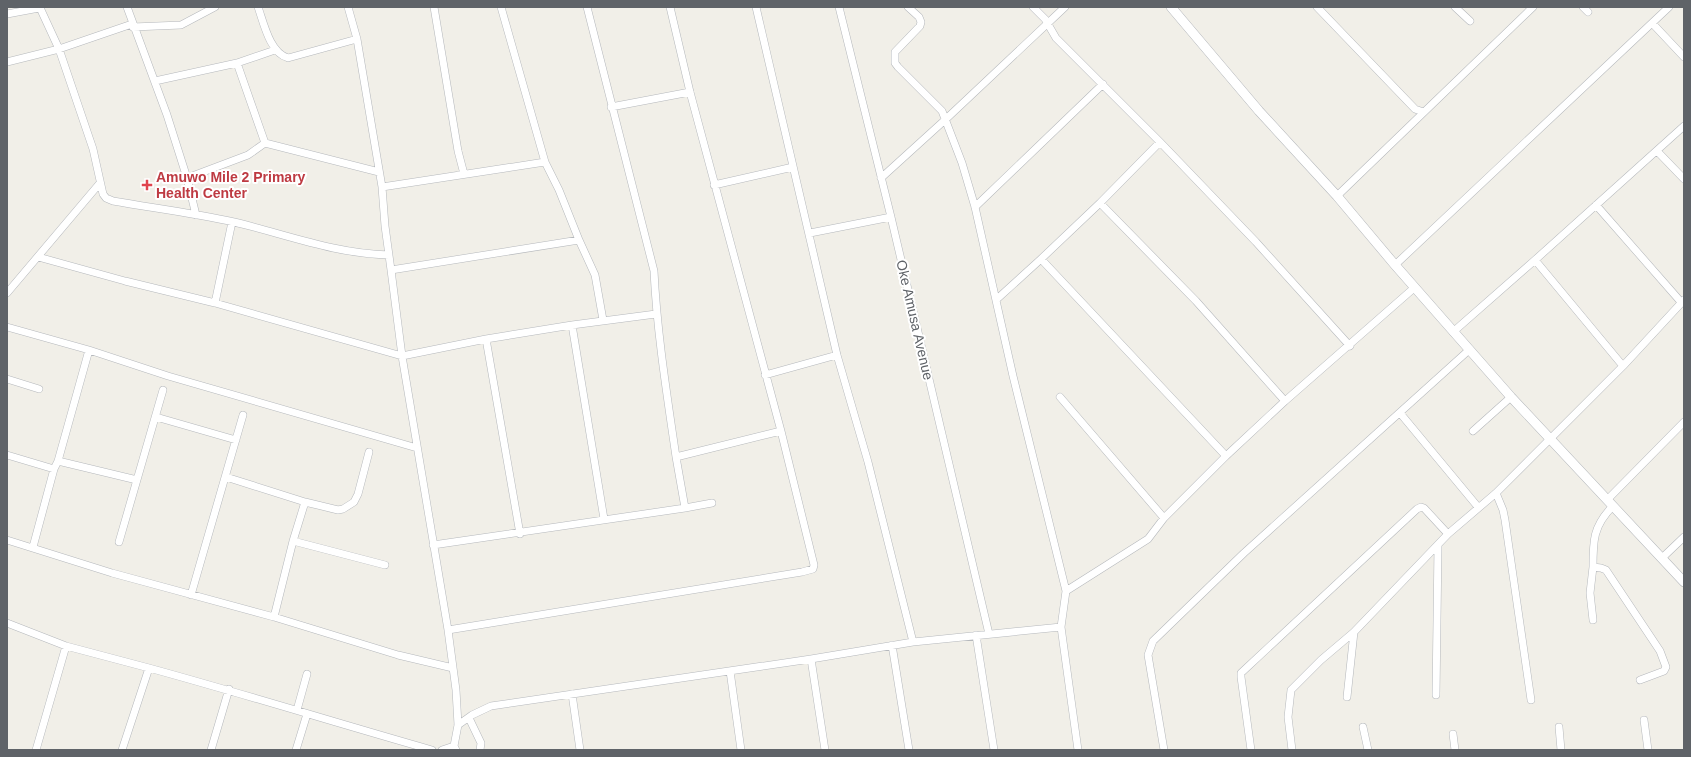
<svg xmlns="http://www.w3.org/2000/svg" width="1691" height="757" font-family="Arial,sans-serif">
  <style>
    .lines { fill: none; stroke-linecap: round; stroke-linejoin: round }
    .minor-casing { stroke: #b5b8bc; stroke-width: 8 }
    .tertiary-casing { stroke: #b5b8bc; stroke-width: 10 }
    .minor { stroke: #fff; stroke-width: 7 }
    .tertiary { stroke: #fff; stroke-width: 9 }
    .health-dot { fill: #e0444e; stroke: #fff; stroke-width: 1.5 }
    .labels { text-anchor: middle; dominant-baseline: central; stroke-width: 4; stroke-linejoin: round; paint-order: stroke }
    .health-label { font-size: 14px; font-weight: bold; fill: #be3a42; stroke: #fff; text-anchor: start }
    .street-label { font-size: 14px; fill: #5f6368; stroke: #fff }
  </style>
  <rect width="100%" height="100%" fill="#f1efe8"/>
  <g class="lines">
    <g class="minor-casing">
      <path id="minor" d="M127,7L167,115L187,178L196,215
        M258,7C264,24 270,53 288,58L357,39
        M348,7L357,39L382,187L385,226L391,270
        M434,7L458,151L464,174
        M587,7L654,271C657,333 667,395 676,457
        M756,7L837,355L868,462L913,642L1061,627L1066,591L1148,539L1164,518L1226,456L1285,401L1414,288
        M839,7L891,217L989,634
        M908,7L919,17L921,22L920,26L895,52V63L898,67L942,111L962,163L975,207L1013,376L1066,591
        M1033,7L1045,19L1056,38L1160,142L1256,242L1350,346
        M1317,7L1415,109L1423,112
        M1455,7L1470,21
        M1583,7L1588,12
        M7,14L39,8L41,10L59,49L93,149L103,194L106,198L113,201C153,208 194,213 234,222C285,234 336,254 389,255
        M1652,23L1684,57
        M133,27L181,25L215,7
        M7,62L59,49L132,24
        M237,63L265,143L379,172
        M155,81L237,63L275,50
        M611,107L690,92
        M1160,142L1100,203L1196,301L1285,401
        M1657,151L1684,179
        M187,178L248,155L265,143
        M881,178L946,119L1065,7
        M714,185L793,167
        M382,187L545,162
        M1337,196L1533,7
        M1596,205L1681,302
        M975,207L1103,84
        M810,233L891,217
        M579,240L595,275L603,320
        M38,257L125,281L215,303L402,356L486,339L572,325L656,314
        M1041,259L1100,203
        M1535,260L1623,366
        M1395,265L1669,7
        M7,293L100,183
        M997,299L1041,259L1226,456
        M215,303L232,222
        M572,325L604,519
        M7,327L89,350L168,376L417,448
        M1453,332L1535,260L1684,126
        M486,339L520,534
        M765,375L837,355
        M7,379L39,389
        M1060,397L1164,518
        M1400,413L1478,507
        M156,417L236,440
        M1473,431L1511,397
        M7,455L54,469
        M58,461L137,480
        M226,477L305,502L338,510L343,509L354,502L358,494L369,452
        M1496,493L1503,510L1505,520L1531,700
        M1607,500L1684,422
        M1613,506C1593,526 1593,541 1593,567L1601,568L1606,570L1660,651L1666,667L1664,671L1640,680
        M685,508L712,503
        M7,540L112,573L274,617L398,655L453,668
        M293,541L385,565
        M119,542L163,390
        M433,545L685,508L676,457L781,431
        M33,547L54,469L58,461L89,350
        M1662,558L1684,537
        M1593,567L1590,593L1593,620
        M191,595L243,415
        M274,617L293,541L305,502
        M7,623L66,646L149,668
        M1061,627L1078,750
        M448,630L802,572L813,569L814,565L781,431L690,92L670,7
        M976,635L994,750
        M892,645L909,750
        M811,659L825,750
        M730,671L741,750
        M572,694L580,750
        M1436,695L1438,546
        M1347,697L1354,632
        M297,710L307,674
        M469,718L481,743L480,750
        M1644,720L1648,750
        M458,725L472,715L491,706L811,659L913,642
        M1363,727L1368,750
        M1559,727L1561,750
        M1453,734L1455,750
        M36,750L66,646
        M122,750L149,668C244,694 337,723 432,750
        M211,750L229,689
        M296,750L307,714
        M442,750L454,746
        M456,750L454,746L458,725L456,690L448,630L402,356L391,270L579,240L559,190L545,162L501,7
        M1164,750L1148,655L1153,641L1244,553L1469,350
        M1251,750L1241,677V673L1417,509L1421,507L1424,508L1448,534
        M1292,750L1288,717L1291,690L1321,660L1354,632L1448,534L1496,493L1623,366L1684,300"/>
    </g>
    <g class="tertiary-casing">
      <path id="tertiary" d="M1171,7L1259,111L1337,196L1395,265L1511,397L1684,582"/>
    </g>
    <use href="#minor" class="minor"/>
    <use href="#tertiary" class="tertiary"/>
  </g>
  <path class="health-dot" d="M145 179h4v4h4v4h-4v4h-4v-4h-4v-4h4z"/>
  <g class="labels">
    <g class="health-label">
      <text x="156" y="177">Amuwo Mile 2 Primary<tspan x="156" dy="16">Health Center</tspan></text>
    </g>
    <g class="street-label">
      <text transform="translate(915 320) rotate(77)">Oke Amusa Avenue</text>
    </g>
  </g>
  <rect width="1691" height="757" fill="none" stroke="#5f6368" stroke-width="16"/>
</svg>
